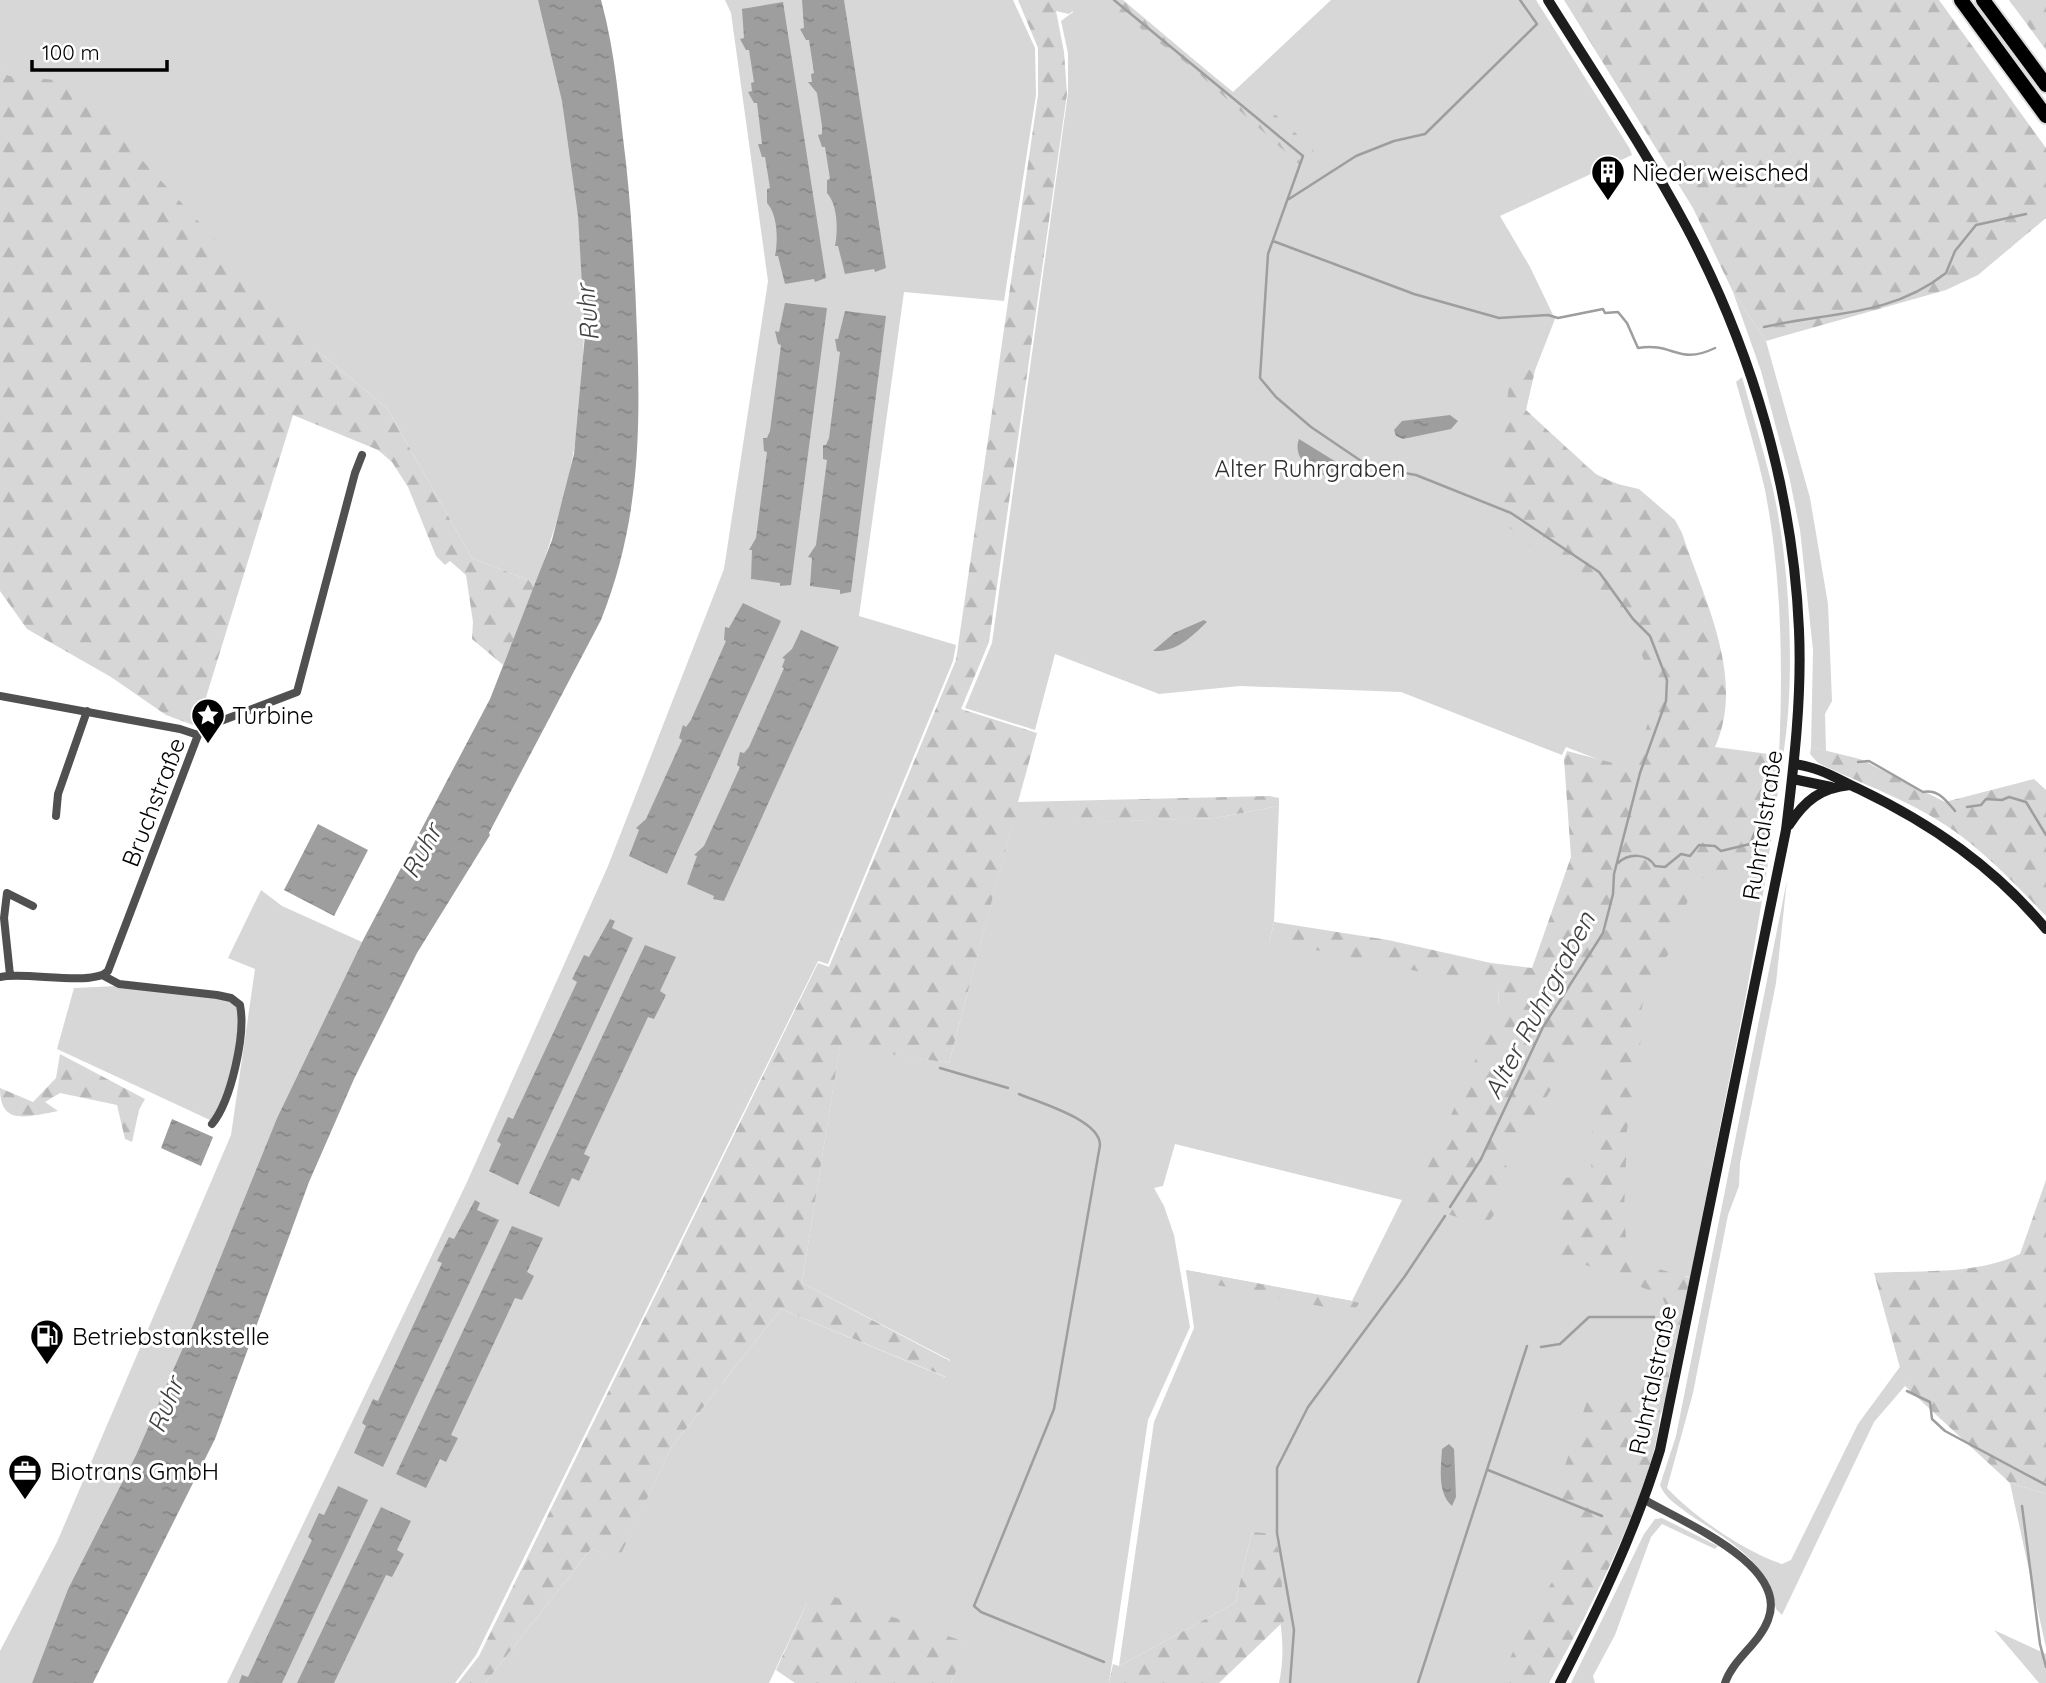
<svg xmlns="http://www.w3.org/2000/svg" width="2046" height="1683" font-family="Quicksand,sans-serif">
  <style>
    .green { fill: #d7d7d7 }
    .forest { fill: url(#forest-firs) }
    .water { fill: url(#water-ripples) }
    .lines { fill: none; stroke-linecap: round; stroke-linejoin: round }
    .stream { stroke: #9e9e9e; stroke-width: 2.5 }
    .highway-casing { stroke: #dbdbdb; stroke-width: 18 }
    .street { stroke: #505050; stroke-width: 8 }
    .secondary { stroke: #1d1d1d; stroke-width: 10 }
    .highway { stroke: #000; stroke-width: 14 }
    .labels { text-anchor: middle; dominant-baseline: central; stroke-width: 6; stroke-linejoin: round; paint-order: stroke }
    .poi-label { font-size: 24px; fill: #000; stroke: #fff; text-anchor: start }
    .park-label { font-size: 24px; fill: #2e2e2e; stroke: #fff }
    .street-label { font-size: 24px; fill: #000; stroke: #fff }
    .water-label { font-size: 26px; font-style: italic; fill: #3f3f3f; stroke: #fff }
  </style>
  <defs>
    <pattern id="forest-firs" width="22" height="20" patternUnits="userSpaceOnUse" patternTransform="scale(1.75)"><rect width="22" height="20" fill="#d7d7d7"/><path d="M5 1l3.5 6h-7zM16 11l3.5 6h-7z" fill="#b7b7b7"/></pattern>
    <pattern id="water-ripples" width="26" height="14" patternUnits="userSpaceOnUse" patternTransform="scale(1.75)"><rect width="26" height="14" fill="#9e9e9e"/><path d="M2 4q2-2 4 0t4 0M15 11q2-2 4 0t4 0" fill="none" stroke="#868686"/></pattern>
  </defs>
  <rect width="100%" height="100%" fill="#fff"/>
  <path class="green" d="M0,0H538C577,126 598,324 573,455C565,498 551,541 536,583L472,558L387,408L319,352L0,71Z
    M725,0H1013L1035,48L1036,95L1004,301L904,292L859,616L956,645L953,661L828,964L818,961L476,1655L455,1683H227L467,1182L608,866L724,569L768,281L731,13Z
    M1071,0H1121L1233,92L1331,0H1536L1630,149L1632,155L1500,216L1530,267L1555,319L1521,406L1597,475L1627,488L1697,585L1719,642L1709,743L1762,876H1766L1747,990L1690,1278L1686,1276L1670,1353L1667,1399L1548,1683H1279C1290,1634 1273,1577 1252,1532L1235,1603L1119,1666L1154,1422L1194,1328L1186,1270L1352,1301L1402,1200L1175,1144L1163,1186L1154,1188L1164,1206L1174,1235L1190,1327L1148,1420L1109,1683H951L967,1643L807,1603L769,1683H485L591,1549L619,1557L671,1448L781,1309L945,1377L950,1360L802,1283L840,1045L949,1063L1012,824L1216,818L1279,806L1274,922L1269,943H1287L1498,987L1499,1007L1530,977L1610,764L1566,747L1562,755L1401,692L1240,686L1159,694L1055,654L1035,730L965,708L992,643L1068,93V53L1061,21L1073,12Z
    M1733,292L1766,341L1810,498L1828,604L1832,701L1825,714L1826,751L1811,747L1813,650L1800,530L1789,476L1761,371Z
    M1742,377C1752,413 1763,449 1772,485C1790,562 1796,679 1783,756H1779C1783,668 1782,578 1765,490C1757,454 1746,418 1736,382Z
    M1787,880L1776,983L1740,1163L1739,1186L1728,1215L1693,1393L1667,1488C1693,1516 1745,1552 1782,1564L1791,1560L1858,1424L1902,1364L1905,1386L1874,1422L1782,1615L1776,1609C1767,1558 1726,1540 1686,1512C1677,1505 1664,1497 1660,1485L1676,1436Z
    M261,890L282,906L362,942L277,1118L195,1320L136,1455L68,1589L32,1683H0V1651L57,1542L231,1135L255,969L228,958Z
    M117,986L221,999L230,1001L238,1009C238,1042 233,1094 210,1120L57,1049L74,988Z
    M2010,1483L2046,1494V1648Z
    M1662,1518L1718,1546L1715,1549L1662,1524L1651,1537L1615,1635L1593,1676L1595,1683H1571L1644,1534L1655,1519Z
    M1994,1630L2046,1654V1683H2039Z"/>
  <path class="forest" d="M1018,0H1072L1074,10L1069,14L1056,11L1064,52L1067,94L989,642L961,709L1037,733L1018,802L1269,796L1279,798V806L1216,818L1012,825L949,1063L840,1046L802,1283L950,1361L946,1377L781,1309L671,1448L619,1558L591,1549L485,1683H458L479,1656L818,963L829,967L956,660L1038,95V48Z
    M1103,0H1123L1232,92L1277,116L1314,150L1300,165L1190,66Z
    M1564,0H1939L2046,148V218L1978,275L1946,290L1766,341L1733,292L1693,208Z
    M2009,0H2046V50Z
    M0,71L9,76L69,81L319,352L387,408L472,558L536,583L503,665L472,639L473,622L466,575L450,561L445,565L436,556L408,487L392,462L378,450L293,415L199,720L193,725L166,715L111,677L27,629L0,591Z
    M1536,366L1526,410L1592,472L1613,483L1639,489L1675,520L1682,533C1704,600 1746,678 1715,747L1783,756L1766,876L1695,878L1673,947L1648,985L1640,1014L1641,1039L1627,1130L1624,1213L1627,1250L1648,1266L1690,1278L1668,1382L1656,1389C1681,1443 1579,1629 1549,1683H1498L1528,1621L1588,1524L1552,1504L1589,1395H1618L1629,1380L1656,1388L1666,1306L1661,1295L1551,1251L1561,1217L1550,1179L1591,1176L1595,1054L1583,1038L1505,1164L1516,1183L1486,1226L1412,1203L1499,1007L1498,988L1287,944L1269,943L1274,922L1388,940L1491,963L1532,968L1571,857L1564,759L1567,751L1632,768L1657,698L1635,635L1498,518L1509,380Z
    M1811,747L1860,759L1945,802L2034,779L2046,790V916C2015,884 1986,853 1950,828C1909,800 1862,784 1818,763L1810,754Z
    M60,1054L145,1099L139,1110L132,1142L125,1139L117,1105L60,1093L45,1102L58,1111C26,1117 0,1126 0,1088L33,1102L56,1078Z
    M2046,1180V1494L2010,1483L1905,1386L1874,1273C1922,1270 1976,1275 2020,1254Z
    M1186,1270L1352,1301L1359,1303L1355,1310L1349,1312L1188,1279Z
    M1252,1532L1274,1534L1280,1556L1284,1621L1219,1683H1109L1113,1664L1119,1666L1235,1603Z
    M818,1595H829L968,1643L951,1683H795L776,1670L807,1603Z"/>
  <path class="water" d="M538,0H601C616,54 619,108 626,163C632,219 635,276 637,333C641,435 639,524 601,620L489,833L490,835L417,953L354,1079L309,1182L215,1439L93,1683H32L68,1589L136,1455L195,1320L277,1118L362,942L490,699L552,540L574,454L585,335L578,216L562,101Z
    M802,0H844L886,268L875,272L874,269L845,274L838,246H835C838,231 838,205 827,193V180L830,179L825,147H822L818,135L822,134V126L817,93L808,82H812L811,74L814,73L809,40H806L800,29L804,28Z
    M783,2L826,278L815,282L814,279L785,284L778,256H775C778,241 778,215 767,203V189L770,188L765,157H762L758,144H762L757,103H754L748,92L752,91L751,83L754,82L749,50H746L740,39L744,38L742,9Z
    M785,303L827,308L791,585L780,586V583L751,579L752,550H749L756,538L767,452L764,451L763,438H767L770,431L781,345L778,344L775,331L779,332Z
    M845,311L886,316L851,592L840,594V590L810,586L812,558L808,557L816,545L827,460L823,459V445H826L829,438L840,352L837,351L835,339H838Z
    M1450,415L1458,421L1451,429L1403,439L1396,436L1394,430L1402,421Z
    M1299,439L1346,468L1345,478C1324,481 1290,463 1299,439Z
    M743,603L781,621L667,874L629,856L639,830L636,828L646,819L682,740L679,738L683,725L686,727L691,720L726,641L724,640L725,627L729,628Z
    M1204,620L1207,622C1190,638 1177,652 1153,651L1174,633Z
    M801,630L839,647L724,901L713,899L714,896L687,884L697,856L694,855L704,846L740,767L737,765L740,752L744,753L749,747L784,668L782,667L785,659L782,658L792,649Z
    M318,824L368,850L334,916L284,890Z
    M610,919L615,921L612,928L633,938L518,1185L489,1171L501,1144L497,1141L508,1117L513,1119L577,982L572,979L584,955L589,957Z
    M645,945L676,957L660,991L666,995L654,1019L648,1017L584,1154L590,1157L579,1181L572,1178L559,1207L529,1193Z
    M172,1119L213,1137L201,1166L161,1148Z
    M475,1200L480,1203L477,1210L499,1220L383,1467L354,1453L366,1426L362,1423L373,1399L378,1401L442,1263L437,1261L449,1237L454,1239Z
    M512,1226L543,1238L527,1272L534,1276L522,1300L515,1298L451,1435L458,1438L446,1462L440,1459L426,1488L396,1474Z
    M1449,1444L1454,1449L1456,1497L1452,1506C1437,1493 1441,1468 1442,1449Z
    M338,1486L368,1500L282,1683H239L242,1675L248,1677L312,1540L308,1537L319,1513L324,1515Z
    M381,1507L411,1521L397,1550L404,1554L392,1577L386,1575L334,1683H297Z"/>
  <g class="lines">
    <path class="stream" d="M1114,0L1303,156L1268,254L1260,378L1276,397L1311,427L1370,467L1416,475L1511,513L1599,572L1633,619L1650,636L1667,680L1666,701L1640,773L1614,874L1613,894L1603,933L1543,1027L1481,1159L1450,1207
      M1289,199L1356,156L1394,141L1425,134L1537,24L1520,0
      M1273,241L1414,294L1499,318L1548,315L1558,318L1603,309L1605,313L1618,312L1627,323L1638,348C1674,342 1678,366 1715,348
      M1764,327C1829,312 1890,317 1946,273L1955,251L1976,225L2026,214
      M1858,762L1869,761L1923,792C1938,789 1946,800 1955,811
      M1967,807L1981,805L1986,799L2002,800L2009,797L2026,802L2046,835
      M1618,863C1629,853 1647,853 1655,866L1665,867L1681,854L1690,856L1699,845L1715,846L1721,851L1750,844L1755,832
      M940,1068L1008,1088
      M1019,1094C1040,1103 1100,1120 1100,1145L1054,1409L974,1606L981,1612L1104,1662
      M1541,1347L1560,1344L1589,1317H1654
      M1907,1391L1930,1402L1932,1419L1945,1431L2046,1485
      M1488,1470L1602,1516
      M2022,1506L2040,1644L2046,1667
      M1290,1683L1294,1630L1277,1533V1468L1308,1407L1405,1276L1445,1216
      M1418,1683L1527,1346"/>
    <g class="highway-casing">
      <path id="highway" d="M1961,0L2046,116
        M1983,0L2046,85"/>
    </g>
    <path class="street" d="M0,696L180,729L198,735
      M56,816L58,794L87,711
      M10,975L4,918L7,893L33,906
      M104,976L119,984L217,995L231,998L240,1005C246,1034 231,1101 212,1124
      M0,977C25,971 93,987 108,971L198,735L205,727L297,692L355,473L362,455
      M1645,1500C1682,1522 1790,1565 1768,1620C1759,1644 1733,1659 1725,1683"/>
    <path class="secondary" d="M1548,0C1595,75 1644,148 1686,226C1752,350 1793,490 1799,630C1802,697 1794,764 1786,830L1660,1450C1635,1532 1599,1607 1560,1683
      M1795,764C1824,769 1833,777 1859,789C1932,824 1994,867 2046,929
      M1793,779L1831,787
      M1789,825C1805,800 1821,788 1850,785"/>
    <use href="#highway" class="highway"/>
  </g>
  <defs>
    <g id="building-pin" transform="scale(1.75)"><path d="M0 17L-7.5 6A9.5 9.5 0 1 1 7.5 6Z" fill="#000" stroke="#fff"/><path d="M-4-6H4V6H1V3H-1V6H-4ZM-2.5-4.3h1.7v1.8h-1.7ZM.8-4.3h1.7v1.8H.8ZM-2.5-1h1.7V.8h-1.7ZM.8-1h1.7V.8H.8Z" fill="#fff"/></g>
    <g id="sight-pin" transform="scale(1.75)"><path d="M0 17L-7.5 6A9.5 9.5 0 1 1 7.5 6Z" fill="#000" stroke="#fff"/><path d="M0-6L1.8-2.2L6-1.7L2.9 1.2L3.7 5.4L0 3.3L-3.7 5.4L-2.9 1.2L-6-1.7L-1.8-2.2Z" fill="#fff"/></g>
    <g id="fuel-pin" transform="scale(1.75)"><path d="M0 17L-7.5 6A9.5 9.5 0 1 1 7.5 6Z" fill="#000" stroke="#fff"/><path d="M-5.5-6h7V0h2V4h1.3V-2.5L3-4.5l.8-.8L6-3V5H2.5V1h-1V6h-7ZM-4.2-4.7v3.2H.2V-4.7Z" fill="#fff"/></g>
    <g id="office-pin" transform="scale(1.75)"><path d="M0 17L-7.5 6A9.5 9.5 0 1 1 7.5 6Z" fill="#000" stroke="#fff"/><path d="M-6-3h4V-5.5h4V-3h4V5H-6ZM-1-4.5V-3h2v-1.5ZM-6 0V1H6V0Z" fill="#fff"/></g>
  </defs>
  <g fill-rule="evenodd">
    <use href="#building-pin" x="1608" y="172"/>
    <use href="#sight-pin" x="208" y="715"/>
    <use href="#fuel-pin" x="47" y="1336"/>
    <use href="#office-pin" x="25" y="1471"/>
  </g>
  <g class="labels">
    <g class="poi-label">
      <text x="1632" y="172">Niederweisched</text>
      <text x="232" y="715">Turbine</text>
      <text x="72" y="1336">Betriebstankstelle</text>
      <text x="50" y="1471">Biotrans GmbH</text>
    </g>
    <g class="park-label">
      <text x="1310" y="468">Alter Ruhrgraben</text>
    </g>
    <g class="street-label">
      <text transform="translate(153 802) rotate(-69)">Bruchstraße</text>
      <text transform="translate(1762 825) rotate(-81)">Ruhrtalstraße</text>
      <text transform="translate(1652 1380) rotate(-78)">Ruhrtalstraße</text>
    </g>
    <g class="water-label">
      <text transform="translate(587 313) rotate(-95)">Ruhr</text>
      <text transform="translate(421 851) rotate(-62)">Ruhr</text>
      <text transform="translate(1539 1005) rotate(-62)">Alter Ruhrgraben</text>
      <text transform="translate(165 1405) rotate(-68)">Ruhr</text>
    </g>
  </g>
  <path d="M32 60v10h135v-10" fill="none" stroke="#000000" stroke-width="3.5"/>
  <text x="42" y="60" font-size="21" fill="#000000" stroke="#ffffff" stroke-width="5" paint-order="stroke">100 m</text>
</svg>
